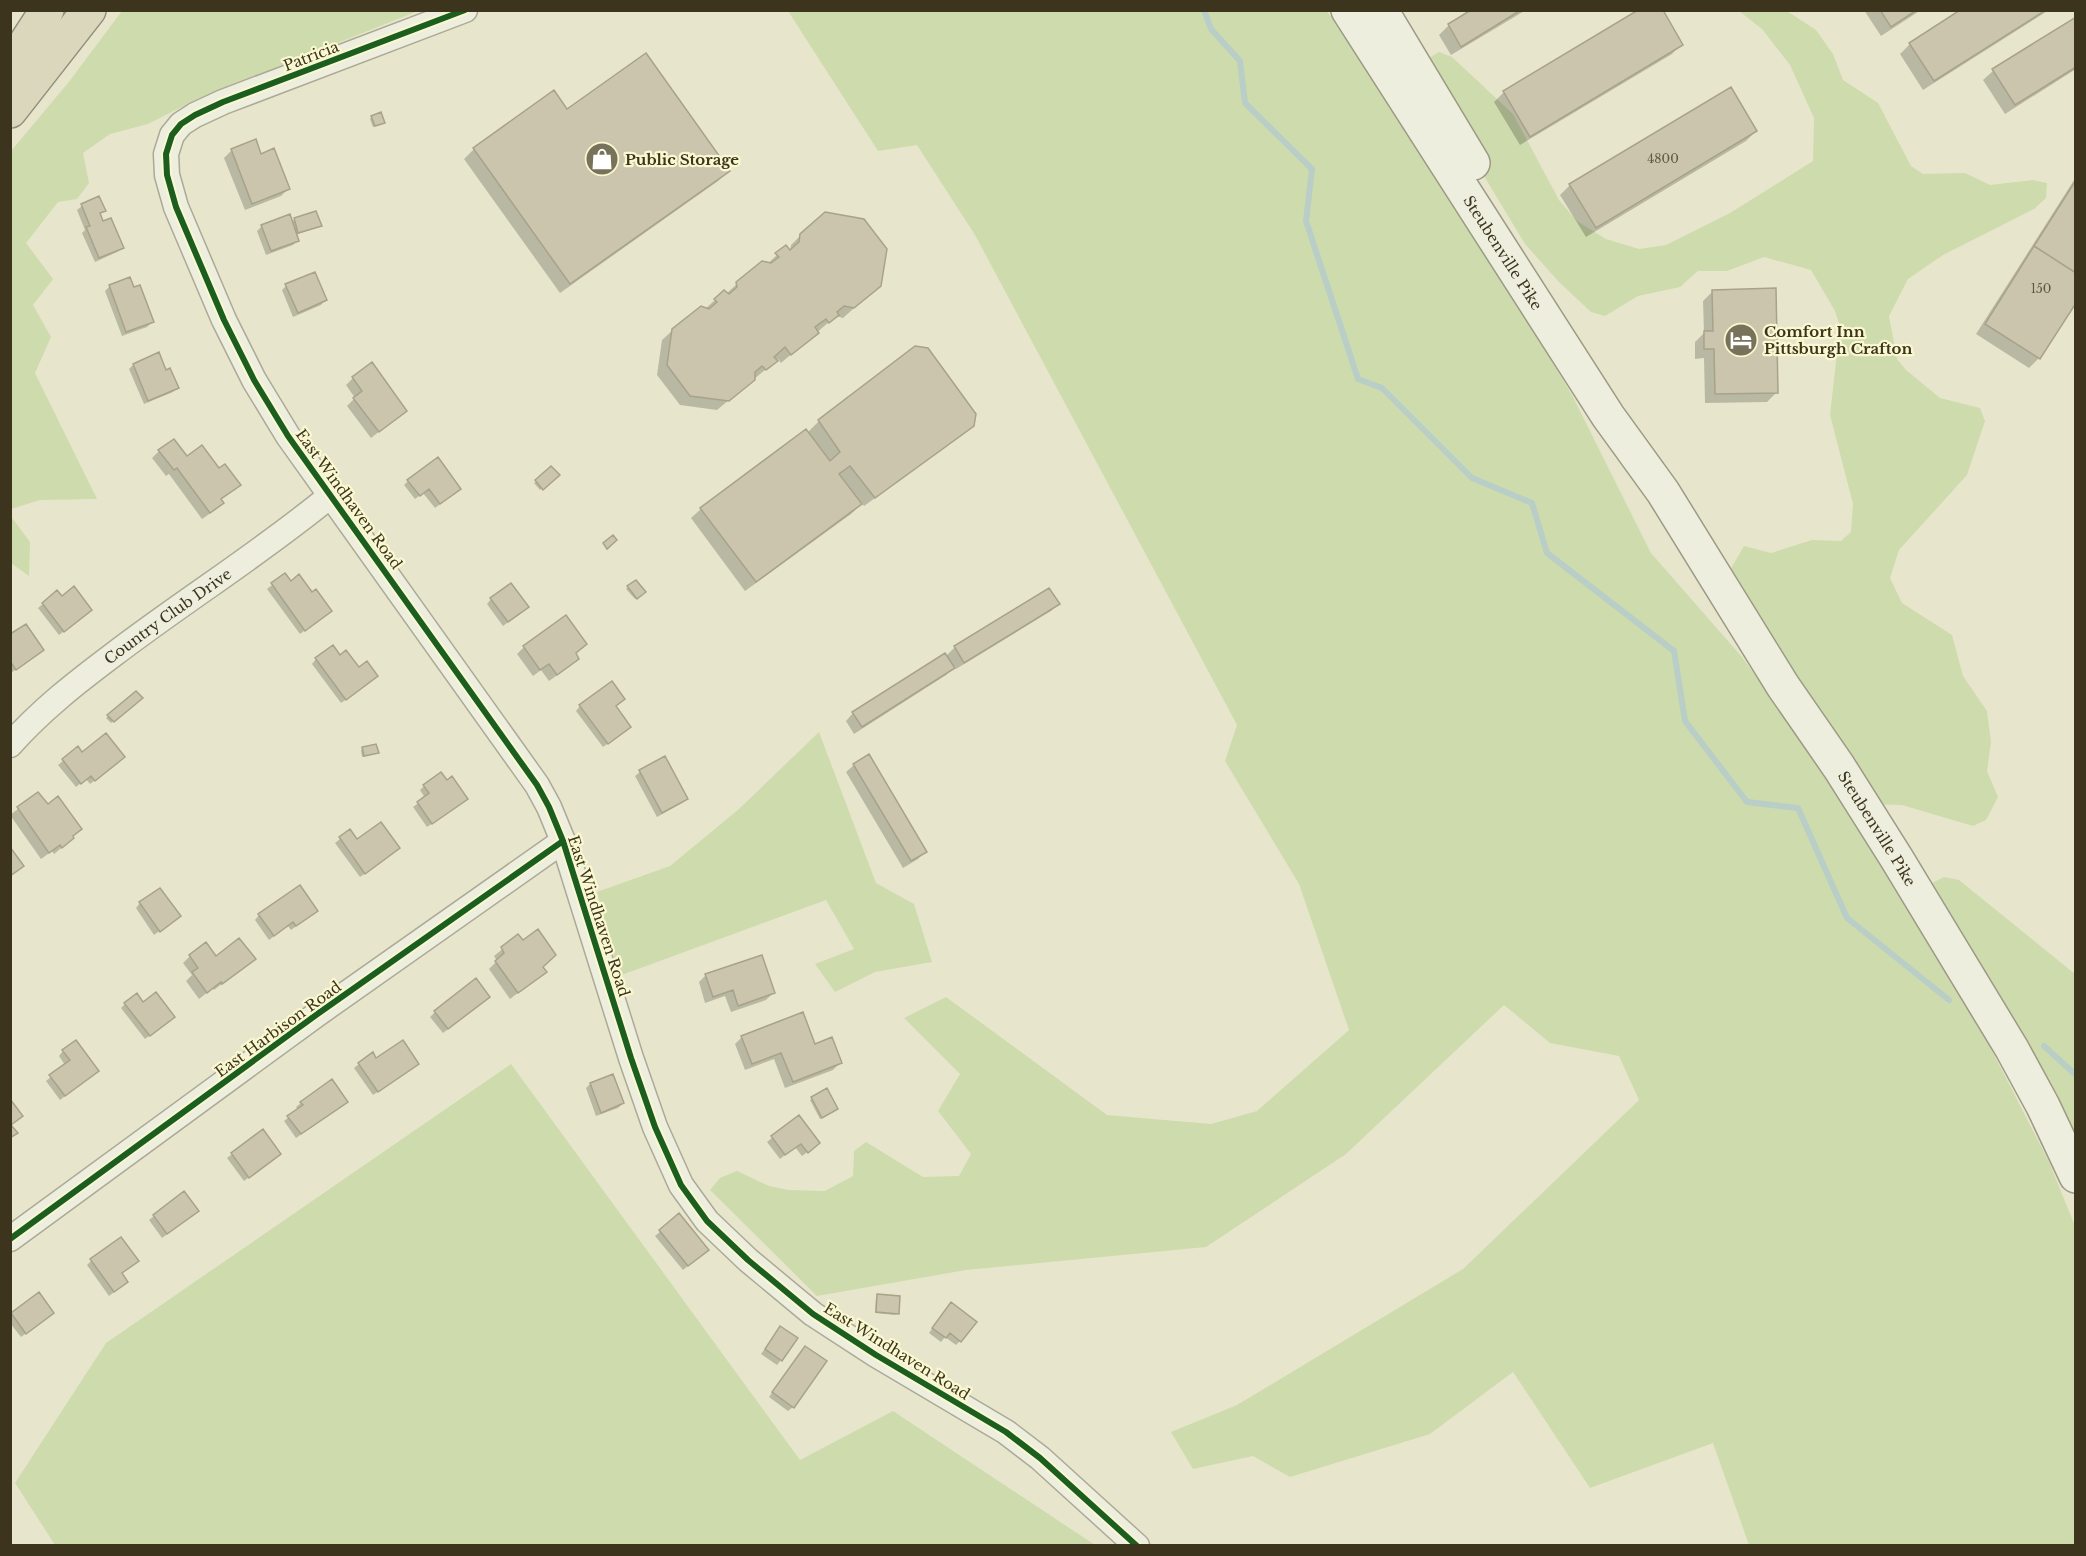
<svg xmlns="http://www.w3.org/2000/svg" width="2086" height="1556" font-family="'Libre Baskerville',serif">
  <style>
    .green { fill: #cedbad }
    .shadow { fill: #0003 }
    .lines { fill: none; stroke-linecap: round; stroke-linejoin: round }
    .stream { stroke: #b8cec6; stroke-width: 6 }
    .building { fill: #ccc5ad; stroke: #a8a28b; stroke-width: 1.5 }
    .minor-casing { stroke: #acaa95; stroke-width: 27 }
    .secondary-casing { stroke: #9c9985; stroke-width: 36 }
    .motorway-casing { stroke: #918f7c; stroke-width: 36 }
    .minor { stroke: #eeeedf; stroke-width: 24 }
    .secondary { stroke: #eeeedf; stroke-width: 33 }
    .motorway { stroke: #dad7bd; stroke-width: 33 }
    .cycleway-casing { stroke: #f9f8d1; stroke-width: 10 }
    .cycleway { stroke: #1b5e20; stroke-width: 6 }
    .labels { text-anchor: middle; dominant-baseline: central; stroke-width: 4.5; stroke-linejoin: round; paint-order: stroke }
    .number-label { font-size: 12px; fill: #605840 }
    .street-label { font-size: 15px; fill: #3c341c; stroke: #f9f8d1 }
    .poi-label { font-size: 15px; font-weight: bold; fill: #3c341c; stroke: #f9f8d1; text-anchor: start }
  </style>
  <rect width="100%" height="100%" fill="#e7e6cc"/>
  <path class="green" d="M122,11H418L199,98L148,124L110,134L83,153L89,183L77,199L58,202L26,243L53,279L33,305L51,337L35,373L97,499L40,500L11,509V151L68,83Z
    M788,11H1327L1466,217L1573,397L1651,553L1742,657L1827,775L1961,990L2049,1162L2075,1226V1545H1749L1713,1443L1590,1488L1513,1372L1430,1434L1290,1477L1253,1456L1193,1469L1171,1432L1237,1405L1463,1269L1639,1100L1619,1056L1550,1043L1504,1005L1346,1154L1206,1247L966,1270L817,1296L710,1190L720,1178L737,1171L769,1186L789,1190L825,1191L853,1176L854,1151L866,1142L923,1177L959,1176L971,1154L938,1111L960,1074L904,1018L946,997L1107,1115L1211,1124L1257,1111L1349,1030L1299,884L1225,761L1237,725L975,235L917,145L878,151Z
    M1739,11H1787L1816,30L1833,54L1843,80L1878,103L1911,166L1923,174L1965,173L1990,185L2033,180L2047,183L2046,198L2034,209L1943,255L1908,279L1889,316L1897,359L1906,370L1940,398L1980,408L1985,421L1967,475L1899,550L1890,578L1902,603L1952,635L1963,676L1987,711L1991,742L1987,771L1998,797L1986,820L1973,826L1902,805L1865,804L1723,582L1744,546L1771,553L1812,540L1841,541L1851,532L1853,504L1830,415L1840,326L1835,311L1811,270L1764,257L1727,271H1698L1680,287L1638,296L1605,316L1591,312L1559,282L1525,244L1417,65L1439,52L1452,57L1513,114L1559,200L1577,221L1606,239L1639,249L1666,245L1730,213L1813,161L1814,118L1790,65L1762,29Z
    M10,515L30,542L29,576L11,563Z
    M819,732L876,883L914,904L932,962L875,972L835,992L815,964L854,949L826,900L619,976L597,892L670,866L739,809Z
    M1944,877L1959,880L2075,974V1168L1920,889Z
    M511,1064L800,1460L893,1411L1095,1545H55L15,1483L106,1343Z"/>
  <path class="shadow" d="M1464,10H1526L1451,55L1439,35L1449,25L1467,15Z
    M1864,10H1921L1881,36Z
    M1963,10H2049L1923,90L1900,54L1910,44Z
    M2076,18V69L2005,114L1983,80L1993,71Z
    M1681,44L1672,54L1520,145L1494,102L1504,92Z
    M567,111L728,171L718,181L560,293L464,159L474,149Z
    M372,117L382,124L373,127L370,119Z
    M1756,131L1746,141L1586,237L1560,195L1570,185Z
    M232,150L260,156L288,189L281,196L245,210L224,158Z
    M2076,177V300L2039,358L2029,368L1976,334Z
    M99,198L104,211L99,215L103,223L122,247L117,252L95,262L82,233L85,230L77,210L82,206Z
    M316,213L320,226L319,227L295,235L297,241L293,245L266,255L257,231L262,226L291,223L294,220Z
    M801,235L880,285L843,318L836,316L781,363L778,359L717,410L680,405L657,375L662,340L673,330L705,309L724,292L726,294L738,283L767,264L786,247L790,253L791,245Z
    M110,286L152,322L147,327L122,336L105,291Z
    M286,286L325,300L321,305L293,317L282,290Z
    M1713,291L1777,392L1767,402L1705,403L1704,358L1695,359V342L1704,333L1703,301Z
    M133,365L165,372L177,387L173,392L144,404L129,369Z
    M353,378L405,411L371,438L347,406L355,398L346,385Z
    M819,421L973,425L962,435L864,506L862,503L851,514L745,591L691,518L701,509L807,433Z
    M159,451L186,458L218,470L239,485L220,500L222,503L215,510L202,519L169,474L166,476L152,458Z
    M551,468L558,475L540,490L534,483Z
    M408,481L455,493L435,508L423,493L415,499L404,485Z
    M285,575L290,583L312,594L330,611L300,634L267,589Z
    M628,587L644,591L635,599L626,589Z
    M1049,590L1058,604L1051,611L956,669L955,666L946,675L854,734L846,721L853,713L946,656L955,647Z
    M57,592L86,614L59,635L38,608Z
    M491,599L522,612L503,626L487,604Z
    M10,636L42,650L11,673L10,672Z
    M585,644L574,654L577,658L570,666L549,681L541,670L533,676L517,654L524,647Z
    M316,659L358,669L372,681L341,703L312,664Z
    M136,693L141,698L111,723L106,718Z
    M623,699L615,707L625,731L603,747L576,711L580,706Z
    M77,749L82,754L119,762L90,784L86,779L76,787L58,765Z
    M363,749L378,753L362,757L361,750Z
    M665,758L687,799L682,803L657,817L635,776L640,772Z
    M854,765L926,851L918,859L903,868L846,772Z
    M424,786L461,804L427,827L413,807L425,798L420,790Z
    M38,794L71,837L65,845L54,854L52,851L41,859L10,815Z
    M350,831L357,841L394,852L360,877L335,843Z
    M140,903L174,920L154,935L136,908Z
    M259,915H312L291,930L288,926L269,940L255,920Z
    M518,936L545,972L510,999L489,969L497,961L494,956Z
    M190,956L216,958L254,959L214,990L213,988L199,999L186,981L192,975L183,963Z
    M706,975L773,993L766,1000L731,1012L725,996L705,1003L699,982Z
    M484,1001L443,1033L430,1017L435,1012Z
    M125,1004H142L169,1021L145,1039L121,1008Z
    M742,1037L814,1046L841,1062L833,1070L785,1088L774,1059L745,1070L735,1044Z
    M63,1051L93,1075L60,1100L46,1081L65,1065L59,1056Z
    M376,1060L412,1068L373,1095L354,1068L359,1064Z
    M590,1084L623,1103L618,1108L596,1116L586,1088Z
    M826,1090L835,1111L820,1119L810,1100Z
    M301,1103L342,1106L296,1138L284,1121L298,1110L296,1107Z
    M798,1117L814,1147L802,1156L795,1147L780,1159L767,1142Z
    M262,1131L274,1158L244,1181L227,1158Z
    M193,1215L162,1238L149,1220L154,1216Z
    M679,1216L702,1254L683,1270L655,1236Z
    M91,1261L121,1274L122,1286L109,1296L87,1265Z
    M38,1294L48,1317L21,1337L10,1323V1315Z
    M878,1296L897,1313L895,1315L875,1313L876,1298Z
    M946,1309L960,1341L956,1345L945,1337L941,1342L929,1333Z
    M780,1328L781,1360L777,1365L761,1354Z
    M801,1352L793,1407L788,1411L769,1397Z"/>
  <g class="lines">
    <path class="stream" d="M1204,10L1211,29L1240,61L1245,103L1312,169L1306,221L1358,379L1382,388L1472,478L1532,503L1547,553L1674,651L1685,721L1747,802L1798,808L1847,918L1949,1000
      M2044,1046L2076,1075"/>
  </g>
  <path class="building" d="M1471,10H1521L1461,47L1448,24Z
    M1638,10H1663L1683,45L1530,137L1503,91Z
    M1880,10H1917L1891,27Z
    M1960,10H2046L1934,81L1909,43Z
    M2076,17V67L2015,105L1992,69Z
    M646,53L730,171L570,284L473,148L554,90L567,109Z
    M1731,87L1757,131L1596,228L1569,184Z
    M381,112L385,123L375,126L371,116Z
    M256,139L261,154L274,148L290,189L252,204L231,149Z
    M2076,180V273L2034,246Z
    M99,196L106,211L100,213L103,221L111,218L124,248L99,258L86,227L90,226L81,204Z
    M316,211L322,226L298,233L294,218Z
    M825,212L864,219L887,249L881,286L854,308L844,306L837,312L839,315L829,323L826,319L815,327L819,333L791,355L785,347L774,357L778,361L766,370L762,366L755,372V380L729,401L690,396L667,365L672,329L701,306L709,309L717,302L714,299L724,290L729,294L737,287L736,282L762,261L771,263L779,257L775,253L786,245L790,250L799,242L800,234Z
    M290,214L299,241L271,251L261,225Z
    M2034,246L2076,273V303L2040,359L1985,324Z
    M315,272L327,300L298,313L285,284Z
    M130,277L134,287L140,285L154,322L126,332L109,285Z
    M1776,288L1778,393L1715,394L1714,349H1704V331H1713L1712,290Z
    M915,346L928,348L976,414L974,426L875,498L850,466L839,474L862,504L756,582L700,508L806,429L830,461L840,452L818,420Z
    M159,352L166,370L170,368L179,388L148,401L133,364Z
    M372,362L407,411L379,432L353,398L362,391L352,377Z
    M174,439L187,456L202,445L219,468L225,464L241,485L221,499L224,503L210,513L177,468L174,470L158,450Z
    M438,457L461,489L440,504L429,489L420,496L407,480Z
    M551,466L560,475L543,490L535,480Z
    M613,535L617,540L607,549L603,543Z
    M285,573L291,581L299,574L312,592L316,589L332,611L305,631L271,583Z
    M636,580L646,592L637,599L627,586Z
    M511,583L529,607L508,622L490,598Z
    M74,586L92,610L64,632L42,603L57,590L62,596Z
    M1049,588L1060,604L964,663L954,646Z
    M566,615L587,644L576,653L579,659L557,675L549,664L540,670L523,646Z
    M26,624L44,650L16,670L10,661V634Z
    M333,645L340,655L346,650L359,667L367,661L378,676L346,700L315,658Z
    M945,653L955,668L862,727L852,712Z
    M612,681L625,699L616,706L631,727L608,744L579,705Z
    M136,691L143,698L114,722L107,715Z
    M106,733L125,757L95,781L91,776L81,784L62,759L78,746L82,752Z
    M376,744L379,753L364,756L362,747Z
    M869,754L927,852L911,861L853,764Z
    M665,756L688,799L662,813L639,770Z
    M441,772L447,780L452,776L468,799L432,824L417,802L429,793L423,785Z
    M38,792L48,804L58,796L82,829L73,836L74,838L62,848L60,845L49,853L17,807Z
    M381,822L400,848L365,874L339,837L350,829L357,839Z
    M10,847L24,866L10,876Z
    M300,885L318,911L296,926L293,922L274,936L258,914Z
    M160,888L181,916L160,932L139,902Z
    M538,929L556,955L543,967L547,972L518,993L495,961L504,953L501,947L518,934L523,940Z
    M239,938L256,959L222,984L221,982L207,993L192,972L198,968L189,955L206,942L216,956Z
    M762,955L775,993L738,1006L733,990L713,997L705,974Z
    M476,978L490,997L448,1029L434,1011Z
    M156,992L175,1017L150,1036L124,1003L137,993L143,1002Z
    M803,1012L815,1044L832,1037L842,1063L793,1082L781,1053L752,1064L741,1036Z
    M76,1040L99,1071L65,1096L49,1075L70,1060L62,1050Z
    M403,1040L419,1064L378,1092L358,1063L373,1052L376,1058Z
    M613,1074L624,1103L601,1113L590,1083Z
    M332,1079L348,1102L301,1134L287,1116L303,1105L300,1102Z
    M827,1088L838,1109L822,1118L811,1097Z
    M10,1099L23,1116L11,1125L18,1133L10,1138Z
    M799,1115L820,1143L808,1153L801,1144L785,1155L771,1136Z
    M263,1129L281,1154L249,1178L231,1153Z
    M184,1191L199,1211L167,1234L153,1215Z
    M679,1213L709,1250L688,1266L659,1230Z
    M121,1237L139,1261L122,1273L128,1282L114,1292L90,1259Z
    M39,1292L54,1313L26,1334L11,1313Z
    M877,1294L900,1296L899,1314L876,1312Z
    M951,1302L977,1322L961,1342L950,1333L946,1338L932,1328Z
    M780,1326L798,1338L782,1361L765,1349Z
    M805,1346L827,1361L794,1408L772,1392Z"/>
  <g class="lines">
    <g class="minor-casing">
      <g id="minor">
        <path d="M465,10L223,102L195,115L181,124L172,135L166,154L167,175L176,207L224,320L254,380L288,436L537,785L549,807L563,841L631,1058L655,1127L681,1185L707,1221L748,1260L813,1314L876,1355L1006,1432L1040,1458L1137,1546"/>
        <path id="s1" d="M10,745C41,710 77,682 113,655C185,600 261,553 330,496"/>
        <path d="M10,1239L316,1015L563,841"/>
      </g>
    </g>
    <g class="secondary-casing">
      <g id="secondary">
        <path id="s2" d="M1348,10L1608,416L1663,492L1783,686L1839,767L1897,859L2012,1049L2043,1106L2076,1176"/>
        <path d="M1381,10L1473,163"/>
      </g>
    </g>
    <g class="motorway-casing">
      <path id="motorway" d="M10,67L47,10
        M10,111L89,10"/>
    </g>
    <use href="#minor" class="minor"/>
    <use href="#secondary" class="secondary"/>
    <use href="#motorway" class="motorway"/>
    <g class="cycleway-casing">
      <path id="cycleway" d="M465,10L223,102L195,115L181,124L172,135L166,154L167,175L176,207L224,320L254,380L288,436L537,785L549,807L563,841L631,1058L655,1127L681,1185L707,1221L748,1260L813,1314L876,1355L1006,1432L1040,1458L1137,1546
        M10,1239L316,1015L563,841"/>
    </g>
    <use href="#cycleway" class="cycleway"/>
  </g>
  <defs>
    <g id="shop-disc" transform="scale(1.725)"><circle r="9.5" fill="#78725a" stroke="#f9f8d1"/><path d="M-5-2.5h2.3a2.7 3.5 0 0 1 5.4 0H5L5.5 6h-11ZM-1.5-2.5h3a1.5 2.3 0 0 0-3 0Z" fill="#fff"/></g>
    <g id="hotel-disc" transform="scale(1.725)"><circle r="9.5" fill="#78725a" stroke="#f9f8d1"/><path d="M-6-4.5h1.5V1H6V5H4.5V3h-9V5H-6ZM-4 0a1.8 1.8 0 1 1 3.6 0ZM.5 0V-2.5h3Q6-2.5 6 0Z" fill="#fff"/></g>
  </defs>
  <g fill-rule="evenodd">
    <use href="#shop-disc" x="602" y="159"/>
    <use href="#hotel-disc" x="1741" y="340"/>
  </g>
  <g class="labels">
    <g class="number-label">
      <text x="1663" y="158">4800</text>
      <text x="2041" y="288">150</text>
    </g>
    <g class="street-label">
      <text transform="translate(311 56) rotate(-21)">Patricia</text>
      <text stroke="none"><textPath href="#s2" startOffset="288">Steubenville Pike</textPath></text>
      <text transform="translate(349 499) rotate(54)">East Windhaven Road</text>
      <text stroke="none"><textPath href="#s1" startOffset="204">Country Club Drive</textPath></text>
      <text stroke="none"><textPath href="#s2" startOffset="975">Steubenville Pike</textPath></text>
      <text transform="translate(599 916) rotate(72)">East Windhaven Road</text>
      <text transform="translate(278 1029) rotate(-36)">East Harbison Road</text>
      <text transform="translate(897 1351) rotate(32)">East Windhaven Road</text>
    </g>
    <g class="poi-label">
      <text x="625" y="159">Public Storage</text>
      <text x="1764" y="331">Comfort Inn<tspan x="1764" dy="17">Pittsburgh Crafton</tspan></text>
    </g>
  </g>
  <rect width="2086" height="1556" fill="none" stroke="#3c341c" stroke-width="24"/>
</svg>
